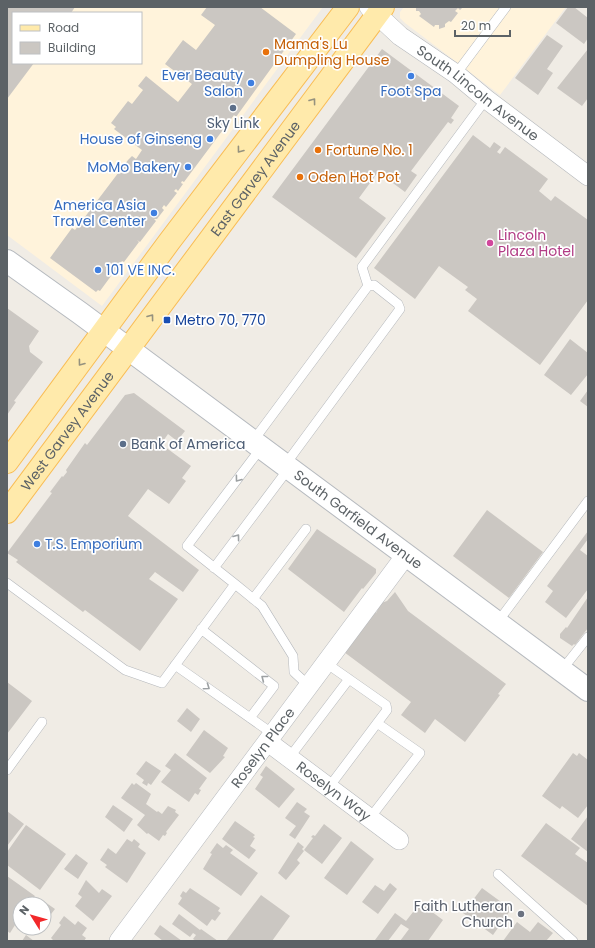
<svg xmlns="http://www.w3.org/2000/svg" width="595" height="948" font-family="Poppins,sans-serif">
  <style>
    .commercial { fill: #fff3db; fill-rule: evenodd }
    .building { fill: #cbc7c2 }
    .lines { fill: none; stroke-linecap: round; stroke-linejoin: round }
    .service-casing { stroke: #b5b8bc; stroke-width: 10 }
    .minor-casing { stroke: #b5b8bc; stroke-width: 20 }
    .secondary-casing { stroke: #b6babf; stroke-width: 24 }
    .primary-casing { stroke: #f9bd55; stroke-width: 24 }
    .service { stroke: #fff; stroke-width: 9 }
    .minor { stroke: #fff; stroke-width: 19 }
    .secondary { stroke: #fff; stroke-width: 22 }
    .primary { stroke: #ffeaab; stroke-width: 22 }
    .oneway { stroke: #95927e }
    .oneway2 { stroke: #9da1a3 }
    .food-dot { fill: #e8710a; stroke: #fff; stroke-width: 1.5 }
    .shop-dot { fill: #3f7fe0; stroke: #fff; stroke-width: 1.5 }
    .service-dot { fill: #5c6f8a; stroke: #fff; stroke-width: 1.5 }
    .hotel-dot { fill: #d1479c; stroke: #fff; stroke-width: 1.5 }
    .transit-dot { fill: #1a4fb4; stroke: #fff; stroke-width: 1.5 }
    .worship-dot { fill: #6b7280; stroke: #fff; stroke-width: 1.5 }
    .labels { text-anchor: middle; dominant-baseline: central; stroke-width: 3.5; stroke-linejoin: round; paint-order: stroke }
    .food-label { font-size: 14px; fill: #c56008; stroke: #fff; text-anchor: start }
    .shop-label { font-size: 14px; fill: #366cbe; stroke: #fff; text-anchor: end }
    .street-label { font-size: 14px; fill: #5c6266; stroke: #fff }
    .service-label { font-size: 14px; fill: #4e5e75; stroke: #fff }
    .hotel-label { font-size: 14px; fill: #b23c85; stroke: #fff; text-anchor: start }
    .transit-label { font-size: 14px; fill: #164399; stroke: #fff; text-anchor: start }
    .worship-label { font-size: 14px; fill: #5b616d; stroke: #fff; text-anchor: end }
  </style>
  <rect width="100%" height="100%" fill="#f0ece5"/>
  <path class="commercial" d="M7,7H323L102,306L7,235ZM13,13H141V63H13Z
    M404,7H566L500,95L405,23L400,18V12Z"/>
  <path class="building" d="M7,7H75L71,13H13V63H34L7,99Z
    M207,7H260L296,34L236,117L234,115L184,182L182,181L181,183L183,184L178,191L176,189L174,191L177,193L166,207L164,205L162,208L164,210L157,219H154L156,221L140,242L137,240L139,242L124,262L122,261L100,291L98,290L96,292L50,258L72,228L75,230L128,160L132,156L136,159L142,150L114,129L116,127L111,123L128,101L132,104L143,90L138,86L146,76L178,102L192,84L165,64L183,40L196,50L215,25L201,15Z
    M416,7H463L460,10L458,8L455,11L458,13L451,22L449,21L445,24V27L439,29V25H435L434,27L419,16L421,14L419,11H416Z
    M568,7H574L588,18V38L584,44L556,23Z
    M547,35L563,46L547,69L553,73L538,95L515,78Z
    M382,49L459,106L451,118L454,120L451,124L448,122L411,171L417,175L405,192L378,172L359,198L386,218L356,258L272,197Z
    M588,49V98L582,106L557,88Z
    M473,135L490,148L494,142L501,147L497,152L500,154L505,147L548,179L539,191L551,201L555,196L588,220V300L540,365L468,311L477,299L465,290L468,287L439,266L415,299L374,268Z
    M7,308L39,331L29,346L30,352L43,362L14,401L16,402L7,415Z
    M570,339L588,353V374L571,395L544,375Z
    M588,390V407L580,401Z
    M134,393L185,431L177,441L168,434L161,444L191,466L182,478L186,481L169,504L148,489L128,516L199,570L183,592L155,572L149,579L178,599L140,651L85,610L83,612L16,562L18,560L7,553L52,493L50,492L62,476L63,477L67,472L66,470L85,443L87,445L125,395Z
    M487,510L543,552L509,598L453,556Z
    M317,529L376,569V573L363,589L362,588L344,612L288,569Z
    M588,531V539L580,550L588,556V589L566,618L545,602L553,591L547,586Z
    M395,592L408,611L506,684L498,694L500,695L465,742L435,719L425,733L401,715L411,702L344,652L374,612L376,613L381,603L387,601Z
    M588,597V628L575,645L574,644L572,646L560,638V634L566,627L567,628Z
    M7,682L32,701L7,734Z
    M187,708L200,719L191,732L177,721Z
    M204,730L228,748L223,756L225,757L210,773L186,755Z
    M175,753L207,778L199,789L201,790L198,795L195,793L189,802L161,782L171,770L165,766Z
    M573,753L577,756L579,753L588,760V805L578,818L562,806L560,809L542,796Z
    M146,761L161,771L151,785L148,783L147,786L142,783L144,780L136,774Z
    M266,766L295,789L279,808L255,789L263,777L260,775Z
    M132,783L134,785L136,783L151,794L146,804L157,812L158,811L162,814L168,806L176,810L175,812L179,815L166,832L167,833L165,836L163,835L159,841L148,833L147,834L137,825L145,815L121,798Z
    M297,802L307,809L304,812L310,816L295,839L289,835L296,826L285,818Z
    M113,805L133,819L124,832L105,817Z
    M7,811L24,824L7,846Z
    M588,816V852L571,839Z
    M235,821L255,835L253,837L255,838L250,846L256,850L249,859L222,839Z
    M546,823L580,848L575,854L588,863V906L521,856Z
    M324,824L342,838L322,864L304,850L313,838L311,837L313,835L315,836Z
    M26,825L66,854L40,890L7,865V852Z
    M127,839L132,842L134,839L140,844L138,847L146,853L127,883L105,867L107,865L100,860L108,848L116,854Z
    M351,841L374,859L347,895L324,878Z
    M298,842L304,847L302,849L304,851L297,860L300,863L286,880L278,873Z
    M217,843L223,848L226,845L233,850L230,853L258,873L241,896L203,869L212,854L210,853Z
    M76,854L88,863L78,879L64,869Z
    M7,876L35,896L29,904H20V917L10,933L7,931Z
    M86,880L99,893L102,889L112,896L93,921L75,906L82,897L78,894Z
    M390,883L397,889L378,914L362,902L375,885L384,891Z
    M190,888L220,908L218,911L221,913L215,921L212,919L207,926L178,904L182,898L180,896L183,891L186,893Z
    M482,888L508,907L509,906L512,908L493,935L463,913Z
    M261,895L290,916L272,941H226Z
    M42,900L55,909L44,923V904H39Z
    M420,903L443,920L428,941H400L409,929L401,924L388,941L375,940L395,913L406,921Z
    M179,914L200,930L201,929L218,941H196L193,939L196,935L193,933L190,937L172,924Z
    M64,916L75,925L78,921L87,928L82,935L86,938L84,941H54L51,938L61,925L59,923Z
    M517,922L530,932L538,922L553,933L546,941H503Z
    M160,925L182,941H163L154,934Z
    M26,935L34,941H22Z"/>
  <g class="lines">
    <g class="service-casing">
      <path id="service" d="M456,74L506,7
        M368,286L362,267L486,99
        M253,441L368,286L374,285L398,304L400,309L285,465
        M214,568L289,468
        M7,583L125,670L162,683L235,584L187,546L261,448
        M235,584L262,606L293,656L294,672L309,686
        M253,599L306,529
        M497,623L588,501
        M201,629L274,686L250,718
        M326,663L386,705L387,710L329,787
        M175,665L273,734
        M561,671L588,637
        M289,758L349,679
        M7,770L42,722
        M370,818L420,753L377,723
        M498,874L573,941"/>
    </g>
    <g class="minor-casing">
      <g id="minor">
        <path id="s1" d="M369,7L400,36L456,74L486,99L588,176"/>
        <path id="s2" d="M268,742L399,840"/>
        <path id="s3" d="M119,941L406,555"/>
      </g>
    </g>
    <g class="secondary-casing">
      <g id="secondary">
        <path id="s4" d="M7,261L80,313L588,690"/>
      </g>
    </g>
    <g class="primary-casing">
      <g id="primary">
        <path d="M7,462L169,242L348,7"/>
        <path id="s5" d="M7,512L383,7"/>
      </g>
    </g>
    <use href="#service" class="service"/>
    <use href="#minor" class="minor"/>
    <use href="#secondary" class="secondary"/>
    <use href="#primary" class="primary"/>
  </g>
  <defs><path id="oneway-chevron" d="M-2-3.5L2.5 0L-2 3.5" fill="none" stroke-width="1.6" stroke-linecap="round" stroke-linejoin="round"/></defs>
  <g class="oneway">
    <use href="#oneway-chevron" transform="translate(313 101) rotate(-53)"/>
    <use href="#oneway-chevron" transform="translate(240 150) rotate(127)"/>
    <use href="#oneway-chevron" transform="translate(151 317) rotate(-53)"/>
    <use href="#oneway-chevron" transform="translate(81 363) rotate(127)"/>
  </g>
  <g class="oneway2">
    <use href="#oneway-chevron" transform="translate(238 479) rotate(127)"/>
    <use href="#oneway-chevron" transform="translate(237 537) rotate(-53)"/>
    <use href="#oneway-chevron" transform="translate(264 678) rotate(-142)"/>
    <use href="#oneway-chevron" transform="translate(207 687) rotate(35)"/>
  </g>
  <g class="food-dot">
    <circle cx="266" cy="52" r="4"/>
    <circle cx="318" cy="150" r="4"/>
    <circle cx="300" cy="177" r="4"/>
  </g>
  <g class="shop-dot">
    <circle cx="411" cy="76" r="4"/>
    <circle cx="251" cy="83" r="4"/>
    <circle cx="210" cy="139" r="4"/>
    <circle cx="188" cy="167" r="4"/>
    <circle cx="154" cy="213" r="4"/>
    <circle cx="98" cy="270" r="4"/>
    <circle cx="37" cy="544" r="4"/>
  </g>
  <g class="service-dot">
    <circle cx="233" cy="108" r="4"/>
    <circle cx="123" cy="444" r="4"/>
  </g>
  <circle class="hotel-dot" cx="490" cy="243" r="4"/>
  <rect class="transit-dot" x="163" y="316" width="8" height="8" rx="2"/>
  <circle class="worship-dot" cx="521" cy="914" r="4"/>
  <g class="labels">
    <g class="food-label">
      <text x="274" y="44">Mama's Lu<tspan x="274" dy="16">Dumpling House</tspan></text>
      <text x="326" y="150">Fortune No. 1</text>
      <text x="308" y="177">Oden Hot Pot</text>
    </g>
    <g class="shop-label">
      <text x="243" y="75">Ever Beauty<tspan x="243" dy="16">Salon</tspan></text>
      <text x="411" y="91" text-anchor="middle">Foot Spa</text>
      <text x="202" y="139">House of Ginseng</text>
      <text x="180" y="167">MoMo Bakery</text>
      <text x="146" y="205">America Asia<tspan x="146" dy="16">Travel Center</tspan></text>
      <text x="106" y="270" text-anchor="start">101 VE INC.</text>
      <text x="45" y="544" text-anchor="start">T.S. Emporium</text>
    </g>
    <g class="street-label">
      <text stroke="none"><textPath href="#s1" startOffset="139">South Lincoln Avenue</textPath></text>
      <text stroke="none"><textPath href="#s5" startOffset="416">East Garvey Avenue</textPath></text>
      <text stroke="none"><textPath href="#s5" startOffset="101">West Garvey Avenue</textPath></text>
      <text stroke="none"><textPath href="#s4" startOffset="436">South Garfield Avenue</textPath></text>
      <text stroke="none"><textPath href="#s3" startOffset="241">Roselyn Place</textPath></text>
      <text stroke="none"><textPath href="#s2" startOffset="82">Roselyn Way</textPath></text>
    </g>
    <g class="service-label">
      <text x="233" y="123">Sky Link</text>
      <text x="131" y="444" text-anchor="start">Bank of America</text>
    </g>
    <g class="hotel-label">
      <text x="498" y="235">Lincoln<tspan x="498" dy="16">Plaza Hotel</tspan></text>
    </g>
    <g class="transit-label">
      <text x="175" y="320">Metro 70, 770</text>
    </g>
    <g class="worship-label">
      <text x="513" y="906">Faith Lutheran<tspan x="513" dy="16">Church</tspan></text>
    </g>
  </g>
  <rect width="595" height="948" fill="none" stroke="#5c6266" stroke-width="16"/>
  <rect x="12" y="12" width="130" height="52" fill="#ffffff" stroke="#bec0c2"/>
  <rect x="20" y="25" width="20" height="6" fill="#ffeaab" stroke="#bec0c2"/>
  <text x="48" y="32" font-size="12" fill="#5c6266">Road</text>
  <rect x="20" y="42" width="20" height="12" fill="#cbc7c2" stroke="#bec0c2"/>
  <text x="48" y="52" font-size="12" fill="#5c6266">Building</text>
  <g transform="translate(32 916) rotate(307)"><circle r="19" fill="#ffffff" stroke="#bec0c2"/>
  <path d="M0-3L7 15L0 10L-7 15Z" fill="#f2282a"/>
  <text y="-6" font-size="11" font-weight="bold" text-anchor="middle" fill="#5c6266">N</text>
  </g>
  <path d="M455 30v6h55v-6" fill="none" stroke="#5c6266" stroke-width="2"/>
  <text x="461" y="30" font-size="12" fill="#5c6266" stroke="#ffffff" stroke-width="3" paint-order="stroke">20 m</text>
</svg>
